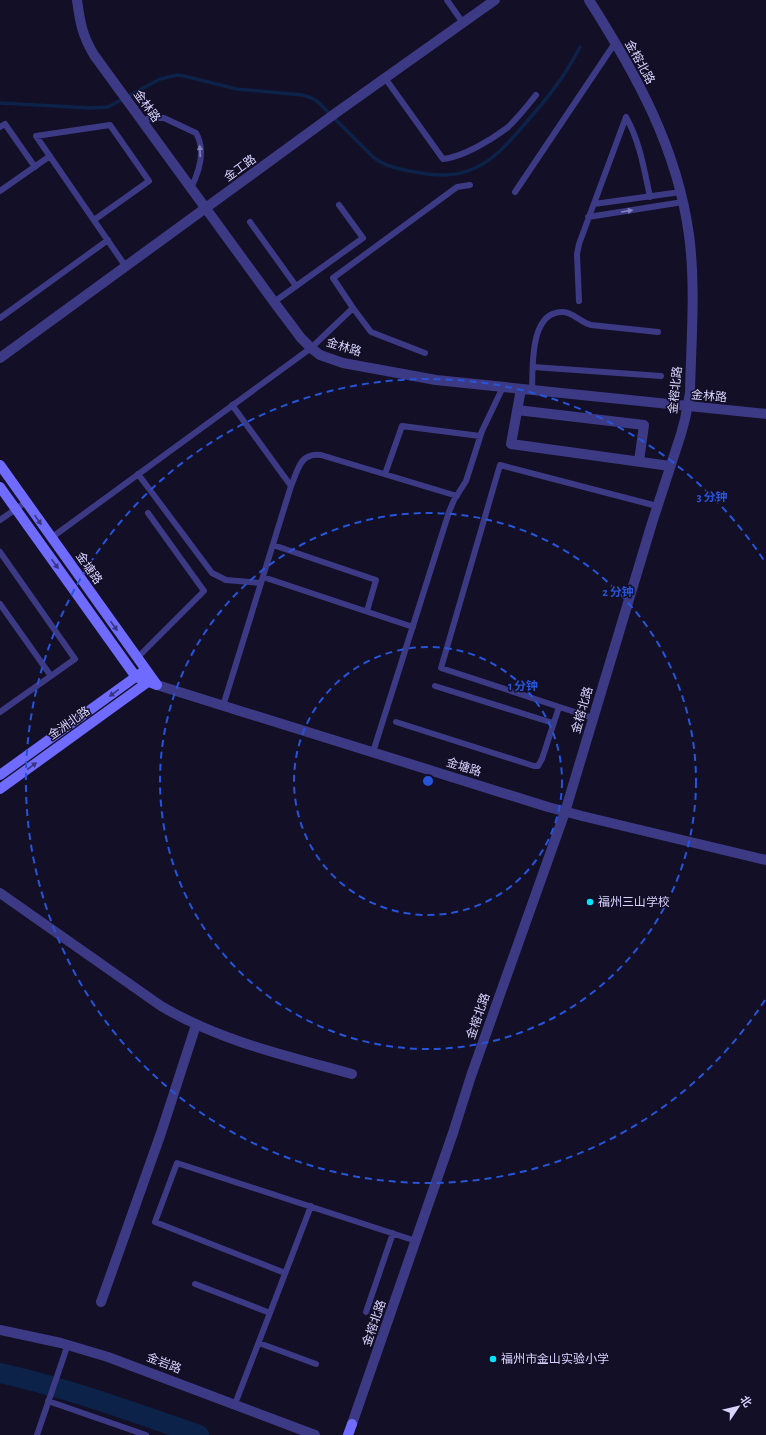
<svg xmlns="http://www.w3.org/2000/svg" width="766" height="1435" font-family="'Alegreya Sans','Noto Sans SC',sans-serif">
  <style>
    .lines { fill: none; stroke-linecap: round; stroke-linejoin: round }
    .stream { stroke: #0c2248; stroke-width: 3.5 }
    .river { stroke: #0c2248; stroke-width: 20 }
    .service { stroke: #3d3a85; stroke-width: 6 }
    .minor { stroke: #3d3a85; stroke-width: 10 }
    .tertiary { stroke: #3d3a85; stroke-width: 10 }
    .secondary { stroke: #6f6bff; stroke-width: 10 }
    .oneway { fill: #837fbc }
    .oneway2 { fill: #38347d }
    .ring { fill: none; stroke: #2655da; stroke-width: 2; stroke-dasharray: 7 5 }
    .poi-dot { fill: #00e5ff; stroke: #130f26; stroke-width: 1.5 }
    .labels { text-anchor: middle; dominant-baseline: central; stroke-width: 3; stroke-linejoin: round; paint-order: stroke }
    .street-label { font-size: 12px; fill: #d9d4ff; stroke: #130f26 }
    .poi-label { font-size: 12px; fill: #d9d4ff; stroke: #130f26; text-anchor: start }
    .centre { fill: #2655da; stroke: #130f26; stroke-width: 2 }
    .ring-label { font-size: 12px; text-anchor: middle; font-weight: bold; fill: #2655da; stroke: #130f26; stroke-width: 3; stroke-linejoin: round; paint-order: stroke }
  </style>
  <rect width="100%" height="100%" fill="#130f26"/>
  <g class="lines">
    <path class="stream" d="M0,103L90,108L108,107L160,79L177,75L184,76L237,89L303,95L311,98L317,101L373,157C386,167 399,169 415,172C435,176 457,177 475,168C495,159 509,142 523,126C545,101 565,77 580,47"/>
    <path class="river" d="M0,1373C68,1388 133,1412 199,1435"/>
    <path class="service" d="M447,0L463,23
      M385,78L443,159C463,157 491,140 507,128C518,118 527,106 536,95
      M626,117C640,142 644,169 650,197
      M141,120L153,118H164L196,133C206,150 199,172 191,188
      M0,127L5,124L35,167
      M0,191L50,156
      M515,192L615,43
      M594,204L681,192
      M588,217L683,202
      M94,220L149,181L110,125L36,136L126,267
      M250,222L296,286
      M579,301L577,254L579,244L626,117
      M274,302L363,238L339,205
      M353,308L371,332L425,353
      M0,318L108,240
      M533,367L661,376
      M532,390C533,368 529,311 563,312C573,312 581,323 591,325L658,332
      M232,405L291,486
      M138,474L212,573L226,580L261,583
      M385,474L402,426L480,436
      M0,520L26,502
      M51,538L311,348L353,308L333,278L457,187L470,185
      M273,545L376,580L367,611
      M0,552L75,659L0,712
      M263,577L413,627
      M0,604L51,676
      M137,658L204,591L148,513
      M435,686L553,723
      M223,706L291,486C298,470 300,452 321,455L457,496
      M593,718L441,668L500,465L657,506
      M396,722L534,766H538L542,759L559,707
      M373,752L449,512L454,500L466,481L482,431L503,387
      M285,1273L155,1222L177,1163L416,1241
      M195,1284L270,1313
      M366,1312L393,1233
      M259,1343L316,1364
      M48,1401L146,1435
      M235,1404L311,1206
      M37,1435L68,1344"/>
    <path class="minor" d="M521,389L511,444L670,466
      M517,410L644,425L639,461
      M0,893L161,1006C220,1041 287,1056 352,1074
      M101,1302L161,1133L196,1025"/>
    <path class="tertiary" d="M77,0C80,22 82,35 94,55L274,302L301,338L311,348L320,355L343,363L436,380L766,414
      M0,358L340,110L495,0
      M157,685L548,807L582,816L766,860
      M0,1330L61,1343L108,1357L315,1435
      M352,1424L453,1133L471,1076L565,812L652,523L681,434L685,419L690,393C691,341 696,287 689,235C677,147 636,74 589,0"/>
    <path class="secondary" d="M0,465L157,685
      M0,487L136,677L157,685
      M0,775L141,673
      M0,789L152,679
      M348,1435L352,1424"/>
  </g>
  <defs><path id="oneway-solid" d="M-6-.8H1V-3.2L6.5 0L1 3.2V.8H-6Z"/></defs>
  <g class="oneway">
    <use href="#oneway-solid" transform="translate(200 151) rotate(-93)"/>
    <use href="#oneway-solid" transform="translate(627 211) rotate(-9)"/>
  </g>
  <g class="oneway2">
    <use href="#oneway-solid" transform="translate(38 520) rotate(55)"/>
    <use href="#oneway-solid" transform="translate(55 564) rotate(54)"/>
    <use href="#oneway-solid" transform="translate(114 626) rotate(55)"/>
    <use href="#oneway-solid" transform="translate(114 693) rotate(144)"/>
    <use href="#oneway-solid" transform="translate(32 766) rotate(-36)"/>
  </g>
  <g class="ring">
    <circle cx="428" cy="781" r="134"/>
    <circle cx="428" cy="781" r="268"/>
    <path d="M765 1000A402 402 0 1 1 765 562"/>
  </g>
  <g class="poi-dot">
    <circle cx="590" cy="902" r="4"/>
    <circle cx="493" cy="1359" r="4"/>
  </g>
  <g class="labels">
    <g class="street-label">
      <text transform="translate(640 62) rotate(61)">金榕北路</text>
      <text transform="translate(147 106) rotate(54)">金林路</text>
      <text transform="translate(240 168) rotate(-36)">金工路</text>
      <text transform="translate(344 347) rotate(17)">金林路</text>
      <text transform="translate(675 390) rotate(-84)">金榕北路</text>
      <text transform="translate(709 396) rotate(5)">金林路</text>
      <text transform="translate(89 568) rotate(55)">金塘路</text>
      <text transform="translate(582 710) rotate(-74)">金榕北路</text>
      <text transform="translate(69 723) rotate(-35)">金洲北路</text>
      <text transform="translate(464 767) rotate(17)">金塘路</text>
      <text transform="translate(478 1016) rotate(-71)">金榕北路</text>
      <text transform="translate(374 1323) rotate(-71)">金榕北路</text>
      <text transform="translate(164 1363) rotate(21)">金岩路</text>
    </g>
    <g class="poi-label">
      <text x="598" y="902">福州三山学校</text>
      <text x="501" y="1359">福州市金山实验小学</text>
    </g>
  </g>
  <circle cx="428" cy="781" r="6" class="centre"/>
  <g class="ring-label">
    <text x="712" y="501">3 分钟</text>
    <text x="618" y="596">2 分钟</text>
    <text x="523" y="690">1 分钟</text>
  </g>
  <g transform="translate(738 1407) rotate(55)" stroke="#130f26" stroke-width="3" paint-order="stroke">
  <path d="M0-3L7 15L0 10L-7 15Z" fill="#d9d4ff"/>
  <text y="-6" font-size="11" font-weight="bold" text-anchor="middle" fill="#d9d4ff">北</text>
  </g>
</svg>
